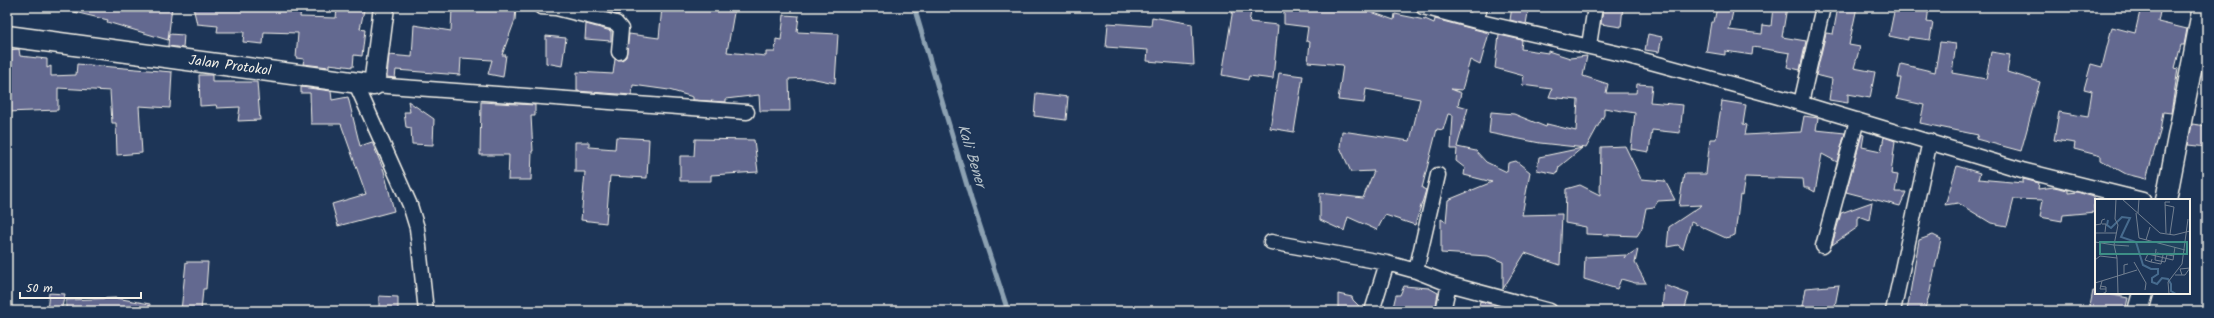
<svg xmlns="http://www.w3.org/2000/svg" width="2214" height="318" font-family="Kalam,sans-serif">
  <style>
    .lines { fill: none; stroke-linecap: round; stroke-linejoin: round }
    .stream { stroke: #8ca1b2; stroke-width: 5 }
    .building { fill: #636990; stroke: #f4f1e8 }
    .street-casing { stroke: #f4f1e8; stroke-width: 17 }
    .secondary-casing { stroke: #f4f1e8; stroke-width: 23 }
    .street { stroke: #1d3557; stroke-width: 14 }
    .secondary { stroke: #1d3557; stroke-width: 20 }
    .labels { text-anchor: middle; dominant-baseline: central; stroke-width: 3; stroke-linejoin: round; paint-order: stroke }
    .street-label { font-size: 14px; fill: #f4f1e8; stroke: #1d3557 }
    .water-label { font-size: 15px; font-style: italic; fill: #b7c2c8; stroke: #1d3557 }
    .inset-river { fill: none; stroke: #476b8e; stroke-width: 2 }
    .inset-road { fill: none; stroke: #738091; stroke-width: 1 }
    .view { fill: #3d8f86; fill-opacity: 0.15; stroke: #3d8f86; stroke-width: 2 }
    .inset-edge { fill: none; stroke: #f4f1e8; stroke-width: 2 }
  </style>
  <rect width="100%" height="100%" fill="#1d3557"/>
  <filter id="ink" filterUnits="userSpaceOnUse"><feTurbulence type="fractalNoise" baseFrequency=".025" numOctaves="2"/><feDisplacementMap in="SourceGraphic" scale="8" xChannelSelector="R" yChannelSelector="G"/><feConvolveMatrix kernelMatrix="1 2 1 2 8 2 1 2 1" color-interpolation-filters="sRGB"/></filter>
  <g filter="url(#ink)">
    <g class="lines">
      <path class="stream" d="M914,7L971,199L1008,311"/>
    </g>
    <path class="building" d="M75,7H172L168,40L107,22L108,20L74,12Z
      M193,7H301L300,17L336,18L337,8L364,10L360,29L365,30L362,56L354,55L353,67L329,64V67L303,64L304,59L296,58L298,33L264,32L263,44L243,42L244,32H217L218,26L197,24Z
      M452,7H516L515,20L502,55H506L503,77L488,74L492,60L461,58L460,75L396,70L395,78L387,77L389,55L412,57L414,25L451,31Z
      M588,7H620L619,15Z
      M662,7H735L727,52L766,56V52H775L776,39L781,40L784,15L799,16L797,32L838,34L835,83L810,78L789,79L790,111H760L759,95L726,99V102L693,100V97L669,90L633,85L632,95L577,91V72L613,74L615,59L622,60L626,57L629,34L659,38Z
      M1284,7H1357L1394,20L1395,14L1425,20V19L1434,23L1435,19L1489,33L1480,65L1470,60L1462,90L1451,89L1461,93L1458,105L1468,108L1457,147L1476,151L1486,162L1507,172L1508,163L1516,161L1530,172L1522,215L1562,214L1560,265L1525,253L1503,289V262L1488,256L1441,253V219L1446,222L1448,200L1492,182L1464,175L1465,168L1456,161L1457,149H1451L1453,115L1448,114L1443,130L1437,129L1422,188L1426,190L1415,225L1385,215L1377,230L1348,217L1344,231L1320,220V193L1363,198L1374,171L1351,172L1340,147L1342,131L1410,141L1420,99L1366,89L1364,103L1338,100L1343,65L1308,62L1310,42L1306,41L1308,27L1284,24Z
      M1512,7H1529L1526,24L1510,20Z
      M1603,7H1623L1621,27L1601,24Z
      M1717,7H1734L1729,30L1762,34L1763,25L1771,26L1773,7H1787L1782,37L1806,41L1800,70L1787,67L1790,53L1753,47L1752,55L1725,51V55L1706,52L1711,22H1714Z
      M1838,7H1857L1849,45L1860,47L1854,68L1875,72L1870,98L1848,94V103L1829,100L1832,79L1816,75L1826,33L1833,34Z
      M1895,7H1929L1927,22L1933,23L1930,40L1908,37V40L1889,36Z
      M2141,7H2161L2158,22L2187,29L2184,45H2181L2175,68L2178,69L2171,113L2163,112L2160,132L2146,179L2126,174L2101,160V156L2074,149L2075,143L2054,140L2059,112L2088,117L2092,91L2084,89L2091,64L2102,67L2112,27L2135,33Z
      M1233,9L1251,12L1249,22L1278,25L1273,79L1249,76L1248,80L1222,75Z
      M1152,17L1192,24L1194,65L1147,61L1148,50L1106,47L1108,23L1151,26Z
      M586,24L611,31V41L585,39Z
      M169,34L184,35L183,48L168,46Z
      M1648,34L1662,37L1659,52L1645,50Z
      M1499,35L1522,40L1521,49L1548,53V51L1570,58L1587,56L1583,76L1608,84L1606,93H1636L1637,84L1652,85L1650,102L1683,105L1680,133L1652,130L1649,152L1631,149L1635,113L1604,108V115L1586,148L1540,143L1489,133L1491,112L1514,114L1546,127L1547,124L1576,131L1578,100L1549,97L1552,89L1522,85L1524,76L1495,68Z
      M546,36L566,38L562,66L546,63Z
      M1940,42L1956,44L1952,73L1986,79L1991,52L2010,55L2007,72L2040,82L2021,151L1976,139L1978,135L1920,123L1924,105L1897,99L1901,78H1898L1901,64L1935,72Z
      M19,49L20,56L47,59V68L51,66V76L76,75L77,64L172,72L170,108L139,106L142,153L117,155L116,123H112L110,91L58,88V110L7,112V50Z
      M1279,73L1303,76L1294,132L1270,128Z
      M199,75H212V82H257L260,120L238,121L240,107L217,108L216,105L200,106Z
      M301,87L331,91L332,100L348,97L360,146L372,142L384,171L394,211L338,226L332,204L366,194L341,124H311L310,93H301Z
      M1036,93L1068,97L1066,120L1034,116Z
      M408,101L434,119L433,145L412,144L411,128L406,127L404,112H410Z
      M1722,101L1746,105L1743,124L1747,125L1745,135L1801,132L1804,116L1818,118L1816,130L1845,133L1837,162L1822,154L1815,192L1808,188H1804L1803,179L1745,177L1742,196L1740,195L1735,235L1726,238L1691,222L1683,249L1678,245L1667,247L1669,227L1702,205L1679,206L1684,174H1706L1710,139H1716Z
      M481,102L535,105V116H531L533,151H532L531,180H508L509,155H480Z
      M2192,124L2207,126V147L2188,145Z
      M1862,134L1864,135L1862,147L1881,151L1884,137L1895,141L1891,174L1898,175L1895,192H1906L1900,206L1846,192Z
      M616,137L649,139L647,178L610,176L606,223L581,220L585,172H575V142H589V147L615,149Z
      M695,139L754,140L758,172L711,175V181H680V156H694Z
      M1625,146L1641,179L1665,181L1675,200L1658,201L1654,207L1646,208L1642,228L1637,236L1586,234V227L1565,223L1566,189L1580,185L1600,195L1601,147Z
      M1582,148L1559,167L1557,174L1537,170L1539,157Z
      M1957,166L1980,173L1978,179L2023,183V179L2039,183L2038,189L2054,187L2068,190V193L2077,192L2094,197L2095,212L2063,215L2062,221L2040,217L2043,200L2014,199L2007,226L1991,223L1958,203L1945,205Z
      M1872,202L1869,220L1858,216V227L1832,245L1841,213Z
      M1933,235L1941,239L1929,296L1924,311H1907L1919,240Z
      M1638,249L1635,263L1646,283H1635L1621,279L1617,289L1584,279L1585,257L1626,255L1624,258Z
      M186,262H208L206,289H203L201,311H181Z
      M1664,285L1689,294L1684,311H1662Z
      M1839,285L1834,311H1802L1806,288Z
      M1404,286L1429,288L1438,293L1435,311H1392L1396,295H1400Z
      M2093,291L2128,298L2125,311H2089Z
      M49,293L65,294L61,311H47Z
      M1338,294L1352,297L1353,300L1364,311H1338Z
      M379,296L398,297V311H379Z
      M116,298L150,304V311H66V300Z
      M1480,301L1516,311H1478Z"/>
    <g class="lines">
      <g class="street-casing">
        <path id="street" d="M541,7L556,8L616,23L621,29L619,52
          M1423,7L1476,21L1625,55L1786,99L2022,170L2143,200
          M1476,21L1480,7
          M1589,45L1595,7
          M356,84L410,205L417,228L426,311
          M374,85L747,112
          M1801,103L1823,7
          M1438,175L1416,271L1449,284L1550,311
          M1271,242L1387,263L1416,271
          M1823,246L1857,120
          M1372,311L1387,263
          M1443,311L1449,284
          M1893,311L1930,141"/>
      </g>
      <g class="secondary-casing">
        <g id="secondary">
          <path id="s1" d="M7,36L374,85L384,7"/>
          <path d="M2166,200L2203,7"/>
          <path d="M2138,311L2143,293"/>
        </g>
      </g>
      <use href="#street" class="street"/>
      <use href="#secondary" class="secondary"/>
    </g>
  </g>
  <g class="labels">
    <g class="street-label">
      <text stroke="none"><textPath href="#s1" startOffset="225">Jalan Protokol</textPath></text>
    </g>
    <g class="water-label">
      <text transform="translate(971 156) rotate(73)">Kali Bener</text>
    </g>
  </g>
  <g transform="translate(2095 199)">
    <rect width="95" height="95" fill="#1d3557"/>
    <path class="inset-river" d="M13,21L12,26L16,29L27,18L35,19L26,38L41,43L48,66L56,70H63V75L57,79V83L62,85L67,79L73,80L76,85V92L81,95"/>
    <path class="inset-road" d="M27,0L65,34L79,36L95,32M70,6L79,8L75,35M41,14L44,39L90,51M43,14L44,0M7,25H11L10,33M0,26L6,25L7,21L10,20M0,34H21M71,34L70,3H75M51,41L55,28M0,43L19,46L23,26L20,20L21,0M19,46L22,59L23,95M19,46L34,47M61,50L60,61L70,63L72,56M62,54L79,57M57,60L56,63L50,61L53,55L78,61L80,48M0,61L5,57L22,59M39,63L51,84L50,91M56,63L66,65L68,56M29,75V66L33,65M80,76H90L95,69M87,76L85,70L95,69M7,82L5,90H11M0,84L42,71M5,87L11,88V93L7,95M74,95L73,83L87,65L93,20"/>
    <path class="view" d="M5,43H92V55H5Z"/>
    <rect width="95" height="95" class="inset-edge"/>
  </g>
  <rect width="2214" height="318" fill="none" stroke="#1d3557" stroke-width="24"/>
  <rect x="12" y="12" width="2190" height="294" fill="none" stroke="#f4f1e8" stroke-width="1.5" filter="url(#ink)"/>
  <path d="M20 292v6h121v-6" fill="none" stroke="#f4f1e8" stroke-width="2"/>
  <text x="26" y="292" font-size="12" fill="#f4f1e8" stroke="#1d3557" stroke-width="3" paint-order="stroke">50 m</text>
</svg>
